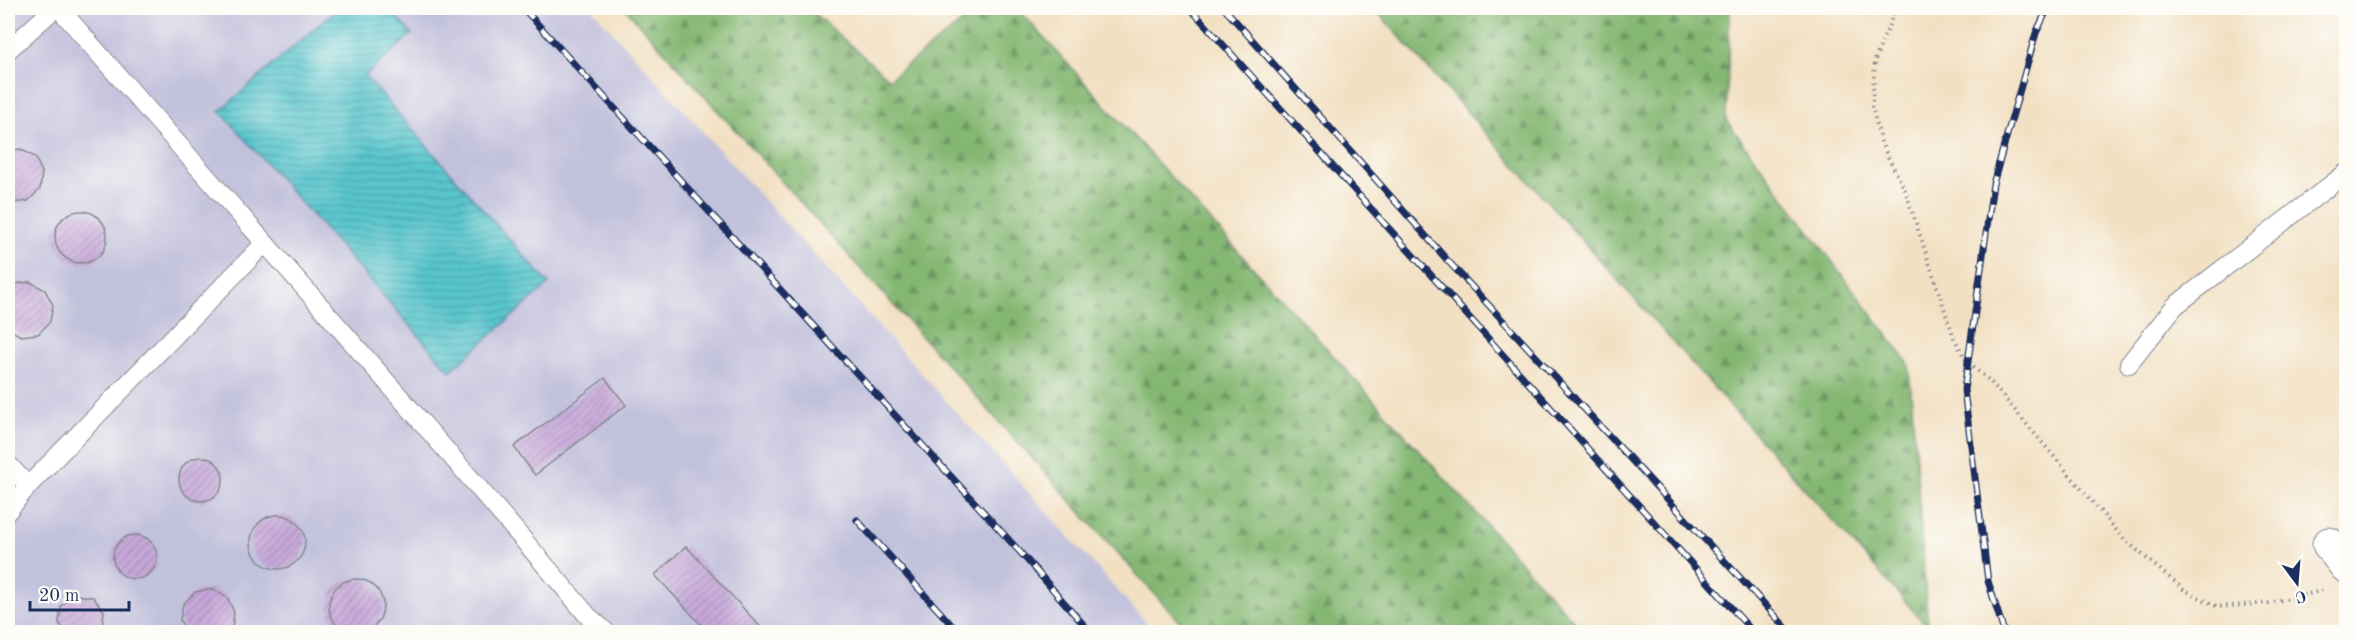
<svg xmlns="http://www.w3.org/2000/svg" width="2354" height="640" font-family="'Old Standard TT',serif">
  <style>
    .industrial { fill: #c2c1dc }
    .forest { fill: url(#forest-firs); stroke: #507368; stroke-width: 1.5 }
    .water { fill: url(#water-rules); stroke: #3a7a96; stroke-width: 1.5 }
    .building { fill: url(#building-hatch) }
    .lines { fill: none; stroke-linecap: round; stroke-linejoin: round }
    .service-casing { stroke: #868890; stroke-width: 20 }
    .minor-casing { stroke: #868890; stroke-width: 35 }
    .path { stroke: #868890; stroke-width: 4; stroke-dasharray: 1.5 4.5; stroke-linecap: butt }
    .service { stroke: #fff; stroke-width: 18 }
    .minor { stroke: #fff; stroke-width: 33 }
    .rail-casing { stroke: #1b2f5e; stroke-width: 7 }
    .rail { stroke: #fdfcf7; stroke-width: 4.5; stroke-dasharray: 14; stroke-linecap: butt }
  </style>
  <defs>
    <pattern id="forest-firs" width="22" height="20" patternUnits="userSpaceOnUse" patternTransform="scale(1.5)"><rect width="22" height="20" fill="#84b772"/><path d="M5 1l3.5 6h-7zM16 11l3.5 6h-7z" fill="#6b9561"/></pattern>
    <pattern id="water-rules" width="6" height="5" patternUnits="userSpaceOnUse" patternTransform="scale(1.5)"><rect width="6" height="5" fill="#59c6ce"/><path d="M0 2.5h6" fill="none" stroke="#49a1aa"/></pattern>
    <pattern id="building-hatch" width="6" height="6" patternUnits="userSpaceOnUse" patternTransform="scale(1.5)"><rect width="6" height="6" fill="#c8a9da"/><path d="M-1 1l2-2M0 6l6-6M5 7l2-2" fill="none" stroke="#a28ab4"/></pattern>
  </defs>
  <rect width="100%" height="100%" fill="#fdfcf7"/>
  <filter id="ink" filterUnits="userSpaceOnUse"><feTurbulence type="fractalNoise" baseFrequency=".0167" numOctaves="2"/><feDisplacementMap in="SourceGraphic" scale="12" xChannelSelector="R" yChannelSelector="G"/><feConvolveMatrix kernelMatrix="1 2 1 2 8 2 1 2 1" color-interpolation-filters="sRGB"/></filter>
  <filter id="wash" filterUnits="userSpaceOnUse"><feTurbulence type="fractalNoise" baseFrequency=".008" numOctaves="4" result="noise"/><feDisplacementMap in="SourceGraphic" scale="24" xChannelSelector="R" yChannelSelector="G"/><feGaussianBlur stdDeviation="1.35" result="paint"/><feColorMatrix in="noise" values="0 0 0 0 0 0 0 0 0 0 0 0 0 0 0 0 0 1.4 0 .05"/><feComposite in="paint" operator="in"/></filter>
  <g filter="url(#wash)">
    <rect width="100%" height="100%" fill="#f2e0c2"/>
    <path class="industrial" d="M8,8H591L1155,632H8Z"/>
    <path class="forest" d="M625,8H808L889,79L980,8H1017L1584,632H1189Z
      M1374,8H1730L1726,120L1909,364L1928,627Z"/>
    <path class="water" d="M338,8H388L412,34L365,76L549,284L450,371L220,111Z"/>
    <g id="blocks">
      <path class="building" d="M20,149L35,157L42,172L40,189L28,201L11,203L8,202V151Z
        M55 237a26 26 0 1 1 52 0a26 26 0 1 1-52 0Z
        M30,282L45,290L53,305L50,322L38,334L21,336L8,329V290L13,284Z
        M605,378L626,405L535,475L514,447Z
        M179 479a22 22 0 1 1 44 0a22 22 0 1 1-44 0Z
        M251 542a27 27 0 1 1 54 0a27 27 0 1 1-54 0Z
        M113 557a22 22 0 1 1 44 0a22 22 0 1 1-44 0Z
        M686,546L765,632H708L655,575Z
        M329 606a27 27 0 1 1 54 0a27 27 0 1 1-54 0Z
        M212,589L227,597L234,612L232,629L228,632H186L180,620L183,604L195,592Z
        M75,595L93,597L104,611L102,629L97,632H66L59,623L61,606Z"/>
    </g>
  </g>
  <g filter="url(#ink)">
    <use href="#blocks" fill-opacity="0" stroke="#868890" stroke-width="1.5"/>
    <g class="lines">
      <g class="service-casing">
        <path id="service" d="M59,8C235,211 415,410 588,616L606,632
          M8,50L55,8
          M2129,364L2175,306L2346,173
          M8,464L28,486L264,244
          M8,511L28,486"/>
      </g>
      <g class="minor-casing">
        <path id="minor" d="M2329,544L2346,566"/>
      </g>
      <path class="path" d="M1896,8L1875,60L1872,107L1882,145L1905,190L1954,338L1968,363L1990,381L2124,539L2183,589L2218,607L2269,603L2325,590"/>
      <use href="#service" class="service"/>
      <use href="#minor" class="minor"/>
      <g class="rail-casing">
        <path id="rail" d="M523,8L1020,552L1090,632
          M1190,8L1753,632
          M1224,8L1448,261L1790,632
          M857,520L958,632
          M2004,632L1988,581L1964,390L1993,184L2036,33L2048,8"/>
      </g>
      <use href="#rail" class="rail"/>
    </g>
  </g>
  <rect width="2354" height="640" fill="none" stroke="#fdfcf7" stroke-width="30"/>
  <g transform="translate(2297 583) rotate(164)" stroke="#fdfcf7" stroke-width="4.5" paint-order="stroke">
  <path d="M0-4.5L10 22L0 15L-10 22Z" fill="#1b2f5e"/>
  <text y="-9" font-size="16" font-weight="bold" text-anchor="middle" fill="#1b2f5e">С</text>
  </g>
  <path d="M30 601v9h99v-9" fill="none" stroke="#1b2f5e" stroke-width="3"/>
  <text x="39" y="601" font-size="18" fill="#1b2f5e" stroke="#fdfcf7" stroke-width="4.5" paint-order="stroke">20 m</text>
</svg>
